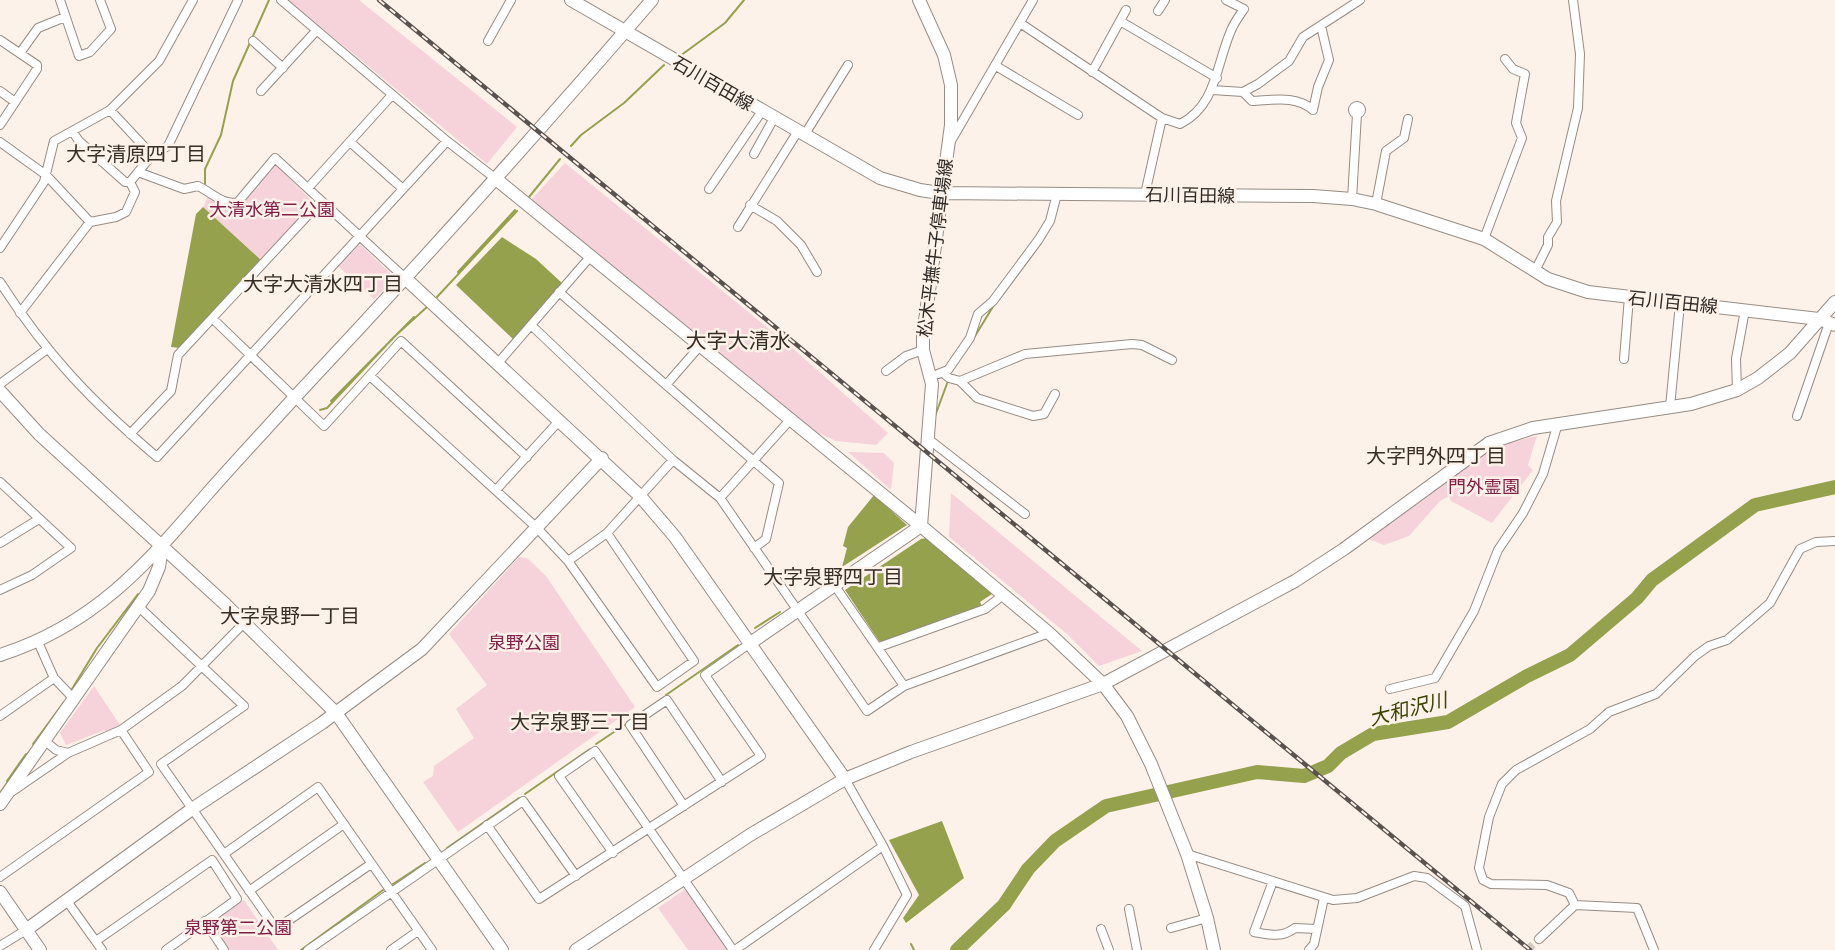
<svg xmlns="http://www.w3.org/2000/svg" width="1835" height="950" font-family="'PT Sans','Noto Sans JP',sans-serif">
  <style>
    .green { fill: #f6d2db }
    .water { fill: #96a14d }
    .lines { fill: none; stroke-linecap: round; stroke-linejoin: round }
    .stream { stroke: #96a14d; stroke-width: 2 }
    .river { stroke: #96a14d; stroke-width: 14 }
    .street-tunnel { stroke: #d4cac2; stroke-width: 8; stroke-dasharray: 8 4; stroke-linecap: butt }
    .street-casing { stroke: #968c84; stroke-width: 10 }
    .secondary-casing { stroke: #968c84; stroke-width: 14 }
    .street { stroke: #fff; stroke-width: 8 }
    .secondary { stroke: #fff; stroke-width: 12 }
    .rail-casing { stroke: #59524e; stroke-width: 4.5 }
    .rail { stroke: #fdf2e9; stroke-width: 2; stroke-dasharray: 7; stroke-linecap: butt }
    .labels { text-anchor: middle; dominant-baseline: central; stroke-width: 5; stroke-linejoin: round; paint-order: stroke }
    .street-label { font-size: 18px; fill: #2f2a27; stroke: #fdf2e9 }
    .park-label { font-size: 18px; fill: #821d46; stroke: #fdf2e9 }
    .neighbourhood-label { font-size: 20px; fill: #372e28; stroke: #fdf2e9 }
    .water-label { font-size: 20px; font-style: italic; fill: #3c4200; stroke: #fdf2e9 }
    .quarter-label { font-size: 21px; fill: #372e28; stroke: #fdf2e9 }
  </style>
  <rect width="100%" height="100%" fill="#fdf2e9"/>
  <path class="green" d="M288,0H359L517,127L487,164Z
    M565,163L789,345L888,433L876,445L836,441L797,423L529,202Z
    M272,166H277L314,203L261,260L203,207L209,195L229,206Z
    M357,245H361L394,277V280L374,299L338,266Z
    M1537,436L1528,465L1533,470L1492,523L1451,501L1449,496L1440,501L1409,536L1384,545L1366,538L1468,460L1498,445Z
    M848,452L884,453L894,463L891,490Z
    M951,493L1142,651L1099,666L1067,634L949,537Z
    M519,557L527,558L546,576L635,707L458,832L423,782L433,776L434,766L474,738L456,709L487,685L449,634Z
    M94,686L120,725L106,732L105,730L66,745L60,733Z
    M684,890L687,891L726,946V950H688L658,908Z
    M244,900L278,950H229L211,924V921Z"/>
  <path class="water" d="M203,207L261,260L180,348L171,347L196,214Z
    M502,237L536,259L562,283L513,339L456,285Z
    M874,495L907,525L842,567L847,548L843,546L848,527Z
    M926,538L992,594L980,602L982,606L882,642L879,641L845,590L921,539Z
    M942,821L964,878L906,923L903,918L919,895L889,840Z"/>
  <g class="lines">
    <path class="stream" d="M680,56L725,23L744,0
      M571,146L581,135L624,103L664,65
      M205,184V169L221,135L233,81L269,0
      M529,197L560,159
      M458,272L515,210
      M437,297L517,211
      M1000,298L1041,243
      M972,341L994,305
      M331,401L414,317
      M320,410L327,408L394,337L427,307
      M935,416L948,381
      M755,628L780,612
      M88,669L137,597
      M72,689L97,648L138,594
      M666,695L738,645
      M33,744L64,702
      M596,744L629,722
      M26,756L35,744
      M7,781L26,754
      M0,793L9,780
      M525,794L590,749
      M447,848L519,798
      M393,884L425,863
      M911,944L914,950
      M301,950L383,890"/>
    <path class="river" d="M957,950L1004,905L1028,869L1055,841L1106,806L1257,772L1304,776L1328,766L1341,753L1373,734L1448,722L1527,676L1570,655L1637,598L1652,580L1755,505L1835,487"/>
    <path class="street-tunnel" d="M1527,950L1539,939"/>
    <g class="street-casing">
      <path id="street" d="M60,0L79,56L90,52L111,29L100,0
        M281,0L447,141L496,179
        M1158,11L1165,0
        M1120,21L1217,78
        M1020,23L1162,118L1180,124C1216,106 1216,66 1230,33C1233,24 1239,16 1244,9L1226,0
        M0,40L37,65V69L0,125
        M253,41L283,68
        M488,41L511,0
        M20,53L38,28L65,17
        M996,66L1078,115
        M1092,72L1126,10
        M1212,90L1243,92L1258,84L1289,61L1303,37L1360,0
        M0,91L15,102
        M261,91L316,31
        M1243,92L1252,101C1274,100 1296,95 1313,110
        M1353 110a4 4 0 1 1 8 0a4 4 0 1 1-8 0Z
        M110,110L152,155
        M1313,110L1318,87L1329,60L1321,26
        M72,131L79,141L125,182H130
        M805,134L848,65
        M951,141L1033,0
        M0,142L46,175L90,222
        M350,142L403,189
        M754,154L774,118
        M138,172L184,189L198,186C211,192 223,206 238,202L275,158L405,278
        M308,188L392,95
        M709,189L762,111
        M1145,194L1162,118
        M1352,199L1357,114
        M1376,204L1386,151L1404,138L1408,119
        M750,205L777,221L801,245L817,272
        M738,227L798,131
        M1484,239L1522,138L1516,123L1525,74L1513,69L1505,59
        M0,248L44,182L54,141L110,110L159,61L193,0
        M1535,271L1548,245V237L1557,222L1556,201L1578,108L1580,54L1573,0
        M0,282C46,354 92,402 157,457L447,141
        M559,292L779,483L766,539L754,548
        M20,313L90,222L116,217L126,212L135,192L130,182L152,155L168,146L238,0
        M213,319L324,426L401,341L527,457
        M531,325L673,460L720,498L867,711L904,686L1049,633
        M1624,359L1629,297
        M498,363L590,257
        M886,371L906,356L923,350
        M943,373L949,378L960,381L1025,354L1132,344L1142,345L1172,360
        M938,374L948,370L970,338L978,314L993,301L1039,239L1050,221L1057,194
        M370,376L537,528L568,561L657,687L694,661L607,533
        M960,381L977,398L1033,416L1044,414L1055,394
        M0,384L46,350
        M666,385L699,347
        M1737,390L1736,359L1745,310
        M1670,407L1680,303
        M1797,416L1829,323
        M130,434L171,391L178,355L321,201
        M927,438L1025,514
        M0,482L71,548L32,575L0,590
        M496,490L560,420
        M720,498L789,421
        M0,543L39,519
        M568,561L607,533L673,460
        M835,586L904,686
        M138,606L244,706L161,764L276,929L371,864
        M38,642L54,678L74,699
        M879,647L985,609L1002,596
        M1390,689L1435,678L1474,611L1498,550L1523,513L1543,474L1558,423
        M0,716L54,678
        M45,741L56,750L68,753L121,730L182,686L244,623
        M845,779L883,846L907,895L874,950
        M13,791L68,753
        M684,806L630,725L667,700L722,782
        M487,825L539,899L761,756L705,675L749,644
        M613,853L559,776L595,751L733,950
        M224,854L318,787L432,950
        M1187,854L1333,900L1357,898L1414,876L1427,878L1465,906L1477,950
        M0,877L149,772L121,730
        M1273,881L1254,932C1270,935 1282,938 1295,928L1317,929
        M249,891L344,824
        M67,901L102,950
        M1575,905L1569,893L1547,885L1491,884L1483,880L1479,868L1489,817L1502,784L1516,770L1590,729L1609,712L1656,694L1695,656L1709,646L1727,640L1770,603L1800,549L1816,542L1835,541
        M1129,909L1137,950
        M205,921L224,950
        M1171,928L1207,918
        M1101,929L1109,950
        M1539,939L1575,905L1637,908L1654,950
        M96,941L212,860L237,899L166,950
        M0,946L26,930
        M308,950L523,801L576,876
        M391,950L418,931
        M735,950L883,846
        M1309,950L1314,944L1324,898"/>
    </g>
    <g class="secondary-casing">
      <path id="secondary" d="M571,0L880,178L920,190L940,193L1313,196L1352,199L1376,204L1484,239L1548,279L1588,292L1819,319L1835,325
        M919,0L944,55L951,85V125L923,336V350L932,384L921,526
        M496,179L921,526L1049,633L1103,684L1127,716L1151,764L1187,854L1207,918L1214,950
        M405,278L640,496L675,537L845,779
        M0,391L39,434L225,604L336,713L502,950
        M749,644L921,526
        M0,655C94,625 145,566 207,494C236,461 266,429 295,397C417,267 536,135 652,0
        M0,804L149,591L159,567L162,548
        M0,892L40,950
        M26,930L192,809L322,723L422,649L602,458
        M576,950L750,835L845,779L911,752L1103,684L1295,581L1344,549L1489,443L1533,428L1691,404L1737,390L1758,378L1790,353L1835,302"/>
    </g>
    <use href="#street" class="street"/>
    <use href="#secondary" class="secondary"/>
    <g class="rail-casing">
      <path id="rail" d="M379,0L1530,950"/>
    </g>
    <use href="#rail" class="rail"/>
  </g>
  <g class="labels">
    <g class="street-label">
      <text transform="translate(713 83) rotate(30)">石川百田線</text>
      <text transform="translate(1190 195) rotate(1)">石川百田線</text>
      <text transform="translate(935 248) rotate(-83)">松木平撫牛子停車場線</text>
      <text transform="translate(1673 302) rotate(6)">石川百田線</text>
    </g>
    <g class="park-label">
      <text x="272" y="209">大清水第二公園</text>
      <text x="1484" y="486">門外霊園</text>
      <text x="524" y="642">泉野公園</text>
      <text x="238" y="927">泉野第二公園</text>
    </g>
    <g class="neighbourhood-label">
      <text x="136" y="154">大字清原四丁目</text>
      <text x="323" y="284">大字大清水四丁目</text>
      <text x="1436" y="456">大字門外四丁目</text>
      <text x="833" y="577">大字泉野四丁目</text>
      <text x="290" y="616">大字泉野一丁目</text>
      <text x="580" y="722">大字泉野三丁目</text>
    </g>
    <g class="water-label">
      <text transform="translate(1408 709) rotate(-14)">大和沢川</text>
    </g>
    <g class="quarter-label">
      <text x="738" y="340">大字大清水</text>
    </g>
  </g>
</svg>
